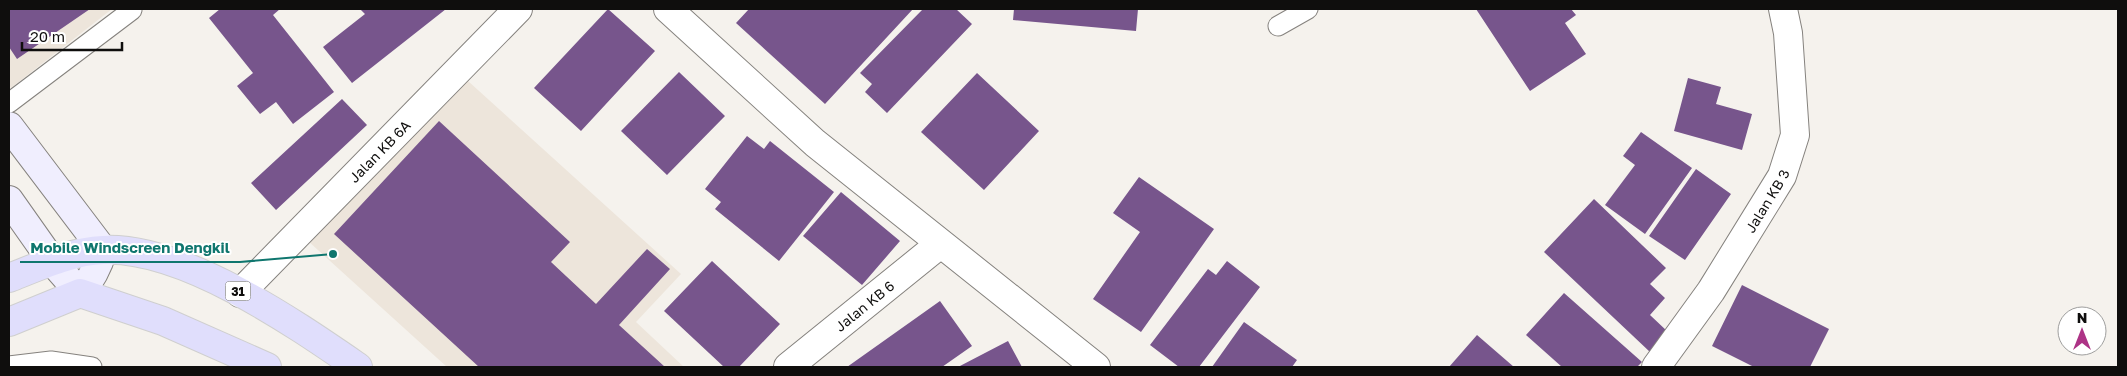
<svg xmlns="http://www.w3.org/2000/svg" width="2127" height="376" font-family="'Golos Text',sans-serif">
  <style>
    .built { fill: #ede5db }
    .building { fill: #77558c }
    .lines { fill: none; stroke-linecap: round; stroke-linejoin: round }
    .lane-casing { stroke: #85827e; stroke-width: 21 }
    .street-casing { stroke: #85827e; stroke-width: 30 }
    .secondary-casing { stroke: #85827e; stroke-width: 30 }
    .primary-casing { stroke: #cfcfcf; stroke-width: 30 }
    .lane { stroke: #fff; stroke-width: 19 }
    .street { stroke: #fff; stroke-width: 28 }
    .secondary { stroke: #f0eefe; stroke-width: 28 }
    .primary { stroke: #e0defc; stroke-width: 28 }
    .labels { text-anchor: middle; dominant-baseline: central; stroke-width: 4; stroke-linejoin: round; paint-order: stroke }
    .shield { fill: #fff; stroke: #575656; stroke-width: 1 }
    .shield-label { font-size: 12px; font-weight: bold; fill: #0f0e0d }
    .street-label { font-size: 14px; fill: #0f0e0d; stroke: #fff }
    .leader { fill: none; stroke: #0f766e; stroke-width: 2 }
    .callout-dot { fill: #0f766e; stroke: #fff; stroke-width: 2 }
    .callout-label { font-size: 15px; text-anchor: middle; font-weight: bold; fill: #0f766e; stroke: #fff; stroke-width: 4; stroke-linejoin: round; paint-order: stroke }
  </style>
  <rect width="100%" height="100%" fill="#f5f2ed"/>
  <path class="built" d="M9,9H112L11,88L9,85Z
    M468,81L681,274L636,322L684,367H447L308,241Z"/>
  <path class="building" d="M9,9H90L17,59L9,47Z
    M220,9H280L273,15L334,92L293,124L276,102L260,114L237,86L253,73L209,18Z
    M360,9H446L352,83L323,47L365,14Z
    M608,9L655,51L581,131L534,88Z
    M749,9H913L825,104L736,23Z
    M923,9H956L972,24L887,113L865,92L872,84L860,73Z
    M1014,9H1138L1136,31L1013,20Z
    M1476,9H1571L1576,15L1565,23L1586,54L1530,91Z
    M679,72L725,116L667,175L621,131Z
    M977,73L1039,131L984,190L921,132Z
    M1688,78L1721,87L1716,104L1752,114L1742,150L1674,131Z
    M342,99L367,125L276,210L251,183Z
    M439,121L570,242L551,262L596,304L647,249L670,269L619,325L665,367H479L334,234Z
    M1641,132L1692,168L1645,234L1605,205L1635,165L1623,156Z
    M747,136L764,149L770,141L834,192L779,261L715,209L721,202L705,189Z
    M1696,169L1731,194L1685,260L1649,236Z
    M1139,177L1214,229L1141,332L1093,299L1140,232L1113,213Z
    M841,192L900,241L862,285L803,236Z
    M1594,199L1666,268L1650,284L1665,298L1650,315L1668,332L1650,352L1544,252Z
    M712,261L780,324L739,367H724L664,311Z
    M1227,261L1260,287L1199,367H1179L1150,345L1208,269L1216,275Z
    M1742,285L1829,329L1810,367H1754L1712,346Z
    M1564,293L1642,362L1637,367H1562L1526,335Z
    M940,301L972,346L942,367H847Z
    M1244,322L1297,360L1292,367H1212Z
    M1477,335L1514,367H1449Z
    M1008,341L1022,367H958Z"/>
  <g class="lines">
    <g class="lane-casing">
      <path id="lane" d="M1278,26L1308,9
        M9,103L132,10L131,9
        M9,366L51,361L92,367"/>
    </g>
    <g class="street-casing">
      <g id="street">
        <path d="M668,9L815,143L1096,367"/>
        <path id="s1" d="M240,293L518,9"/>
        <path id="s2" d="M788,367L940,244"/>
        <path id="s3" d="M1656,367L1711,291L1782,176L1795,135L1788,33L1783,9"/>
      </g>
    </g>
    <g class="secondary-casing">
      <path id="secondary" d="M9,126L103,250C98,267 92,279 80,293L52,261L9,200"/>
    </g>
    <g class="primary-casing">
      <path id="primary" d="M9,278C37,267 72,251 103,250C183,246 294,323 358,367
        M9,322L80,293L163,321L267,367"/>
    </g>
    <use href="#lane" class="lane"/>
    <use href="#street" class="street"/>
    <use href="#secondary" class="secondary"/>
    <use href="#primary" class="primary"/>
  </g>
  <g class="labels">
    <rect class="shield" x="225.5" y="281.5" width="25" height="19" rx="4"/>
    <g class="shield-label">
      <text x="238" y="291">31</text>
    </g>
    <g class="street-label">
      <text stroke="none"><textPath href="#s1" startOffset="199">Jalan KB 6A</textPath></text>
      <text stroke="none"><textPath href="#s3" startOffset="200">Jalan KB 3</textPath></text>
      <text stroke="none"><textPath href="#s2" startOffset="98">Jalan KB 6</textPath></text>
    </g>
  </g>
  <path class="leader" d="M333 254L240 262H20"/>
  <circle class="callout-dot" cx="333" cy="254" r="5"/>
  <g class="callout-label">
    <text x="130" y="253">Mobile Windscreen Dengkil</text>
  </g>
  <rect width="2127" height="376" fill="none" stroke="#0f0e0d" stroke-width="20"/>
  <g transform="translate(2082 331)"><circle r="24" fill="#ffffff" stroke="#9f9f9e"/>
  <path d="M0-4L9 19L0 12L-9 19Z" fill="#ad3386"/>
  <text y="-8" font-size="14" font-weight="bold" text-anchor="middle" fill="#0f0e0d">N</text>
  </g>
  <path d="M22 42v8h100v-8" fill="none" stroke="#0f0e0d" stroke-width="2.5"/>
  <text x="30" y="42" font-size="15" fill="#0f0e0d" stroke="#ffffff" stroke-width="4" paint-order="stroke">20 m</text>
</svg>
